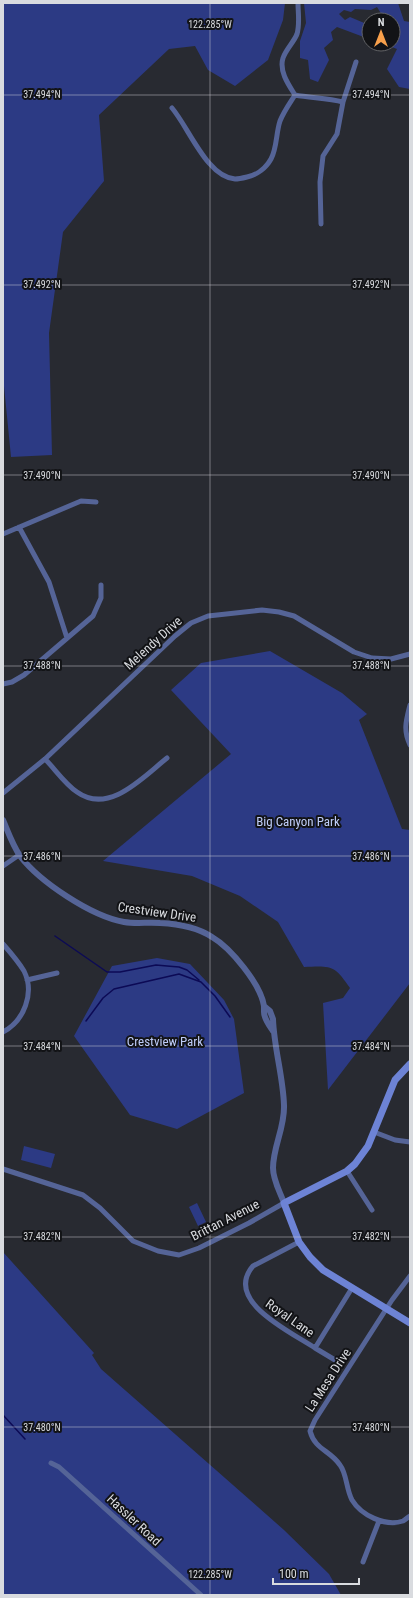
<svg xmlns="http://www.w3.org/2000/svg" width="413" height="1598" font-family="'Roboto Condensed',sans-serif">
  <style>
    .green { fill: #2c3a84 }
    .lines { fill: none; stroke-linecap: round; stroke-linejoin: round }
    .stream { stroke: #0c0a55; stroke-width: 1.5 }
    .minor { stroke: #556497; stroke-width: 5 }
    .tertiary { stroke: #556497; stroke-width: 6 }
    .secondary { stroke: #6d83d5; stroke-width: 7 }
    .ticks { fill: none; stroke: #d9dbdf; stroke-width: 1; stroke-opacity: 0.45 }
    .labels { text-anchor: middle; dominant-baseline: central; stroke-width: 4; stroke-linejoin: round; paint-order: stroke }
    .street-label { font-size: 13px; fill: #d9dbdf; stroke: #121316 }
    .park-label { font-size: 13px; fill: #bfcdf9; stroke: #121316 }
    .ticks-label { font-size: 10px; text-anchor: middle; fill: #d9dbdf; stroke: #121316; stroke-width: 4; stroke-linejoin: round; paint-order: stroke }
  </style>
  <rect width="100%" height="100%" fill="#282a31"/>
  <path class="green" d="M3,3H285L283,20L268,60L235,86L208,70L195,46L169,49L99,115L104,181L63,232L49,333L52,455L11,457L3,376Z
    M304,3H398L404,21L410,22V89L399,87L387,69L397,49L384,44H393V20H381L382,15L377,7L371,10L355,9L351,12L344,10L339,14L345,20L350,17L369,25V39L337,27L331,32L333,40L324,48L329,60L318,82L310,79L308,60L300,58V41L306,23Z
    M270,651L342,693L367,714L359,720L402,829L410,830V983L328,1090L323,1003L343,998L350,988C334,965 332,966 304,967L278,922L240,896L192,876L103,861L231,754L171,690L201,663Z
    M157,958L190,964L224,1000L234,1019L244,1093L177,1129L130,1115L74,1036L112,966Z
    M24,1146L55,1154L51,1168L21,1160Z
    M197,1203L206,1222L198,1226L189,1207Z
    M3,1252L94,1353L92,1355L101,1369L284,1530L329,1574L341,1595H3Z"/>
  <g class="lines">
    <path class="stream" d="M55,936L107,972H120L156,965L167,966L179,967L187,970L199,980
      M86,1021L103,998L114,989L179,974L201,982L215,996L230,1017
      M3,1415L25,1439"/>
    <path class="minor" d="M295,95C288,84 279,71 283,58C286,49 294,42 297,34C300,24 298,13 298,3
      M295,95C311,98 327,98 343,102
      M172,108C189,128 207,177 235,179C239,179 243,178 247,177C257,175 266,168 271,159C277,148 276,133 280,121C284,111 290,103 295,95
      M321,224L320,182L323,156L337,134L343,102L356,62
      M19,527L49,582L67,638
      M3,534L81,501L96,502
      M3,684L12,682L24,675L93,616L101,598V585
      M410,705C406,721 403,730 410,745
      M45,759C55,769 65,784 77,792C109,815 143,777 167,758
      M3,793L45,759L175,636L191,623L208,616L262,610L279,612L294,616L354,652L372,658L391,659L410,654
      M3,866L19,855
      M3,944C10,952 18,961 24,971C35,993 24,1021 3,1032
      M27,980L57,973
      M374,1132L395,1140L410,1142
      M3,1169L83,1195L100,1208L133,1241L158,1251L179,1255L199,1248L249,1223L284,1203
      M347,1171L372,1210
      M299,1242L253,1266C223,1301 291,1332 315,1348L352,1288
      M410,1276L392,1300L315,1420L310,1431C315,1450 330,1450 340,1465C347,1474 346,1489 352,1500C361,1515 385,1527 403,1521C405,1520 408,1517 410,1516
      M315,1348L335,1360
      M51,1463L59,1467L201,1595
      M363,1562L379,1521"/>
    <path class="tertiary" d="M3,820C8,832 13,846 20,856C40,882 91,916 124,922C136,924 148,922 160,923C179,924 197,927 212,937C231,948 261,985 264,1006C264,1007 264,1012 264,1012C264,1019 269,1025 273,1031
      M264,1006L270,1011L273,1019C274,1048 283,1076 284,1105C285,1127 273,1147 273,1168C273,1180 280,1192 284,1203"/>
    <path class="secondary" d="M410,1064L395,1080L368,1146L355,1164L347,1171L284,1203L299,1242L310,1257L323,1270L410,1323"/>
  </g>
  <path class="ticks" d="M210,3V1595M3,95H410M3,285H410M3,475H410M3,666H410M3,856H410M3,1046H410M3,1237H410M3,1427H410"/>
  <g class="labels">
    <g class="street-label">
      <text transform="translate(153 643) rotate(-42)">Melendy Drive</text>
      <text transform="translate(157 912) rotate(8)">Crestview Drive</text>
      <text transform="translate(225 1220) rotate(-27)">Brittan Avenue</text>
      <text transform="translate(290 1318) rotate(35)">Royal Lane</text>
      <text transform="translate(328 1380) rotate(-57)">La Mesa Drive</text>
      <text transform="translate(134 1520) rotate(43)">Hassler Road</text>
    </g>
    <g class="park-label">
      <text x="298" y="821">Big Canyon Park</text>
      <text x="165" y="1041">Crestview Park</text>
    </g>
  </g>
  <g class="ticks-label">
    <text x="210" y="28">122.285°W</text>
    <text x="42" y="98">37.494°N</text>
    <text x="371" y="98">37.494°N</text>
    <text x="42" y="288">37.492°N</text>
    <text x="371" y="288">37.492°N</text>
    <text x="42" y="479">37.490°N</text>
    <text x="371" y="479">37.490°N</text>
    <text x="42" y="669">37.488°N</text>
    <text x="371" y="669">37.488°N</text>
    <text x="42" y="860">37.486°N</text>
    <text x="371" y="860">37.486°N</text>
    <text x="42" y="1050">37.484°N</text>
    <text x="371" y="1050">37.484°N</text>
    <text x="42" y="1240">37.482°N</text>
    <text x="371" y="1240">37.482°N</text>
    <text x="42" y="1431">37.480°N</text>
    <text x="371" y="1431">37.480°N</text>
    <text x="210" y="1578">122.285°W</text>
  </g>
  <rect width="413" height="1598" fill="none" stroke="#d9dbdf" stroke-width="8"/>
  <g transform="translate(381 32)"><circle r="19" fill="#121316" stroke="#626366"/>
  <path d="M0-3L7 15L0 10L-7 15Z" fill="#f8a04b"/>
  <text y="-6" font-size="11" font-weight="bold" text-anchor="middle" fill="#d9dbdf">N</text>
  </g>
  <path d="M273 1578v6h86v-6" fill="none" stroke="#d9dbdf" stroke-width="2"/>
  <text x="279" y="1578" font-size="12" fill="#d9dbdf" stroke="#121316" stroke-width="3" paint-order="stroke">100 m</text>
</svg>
